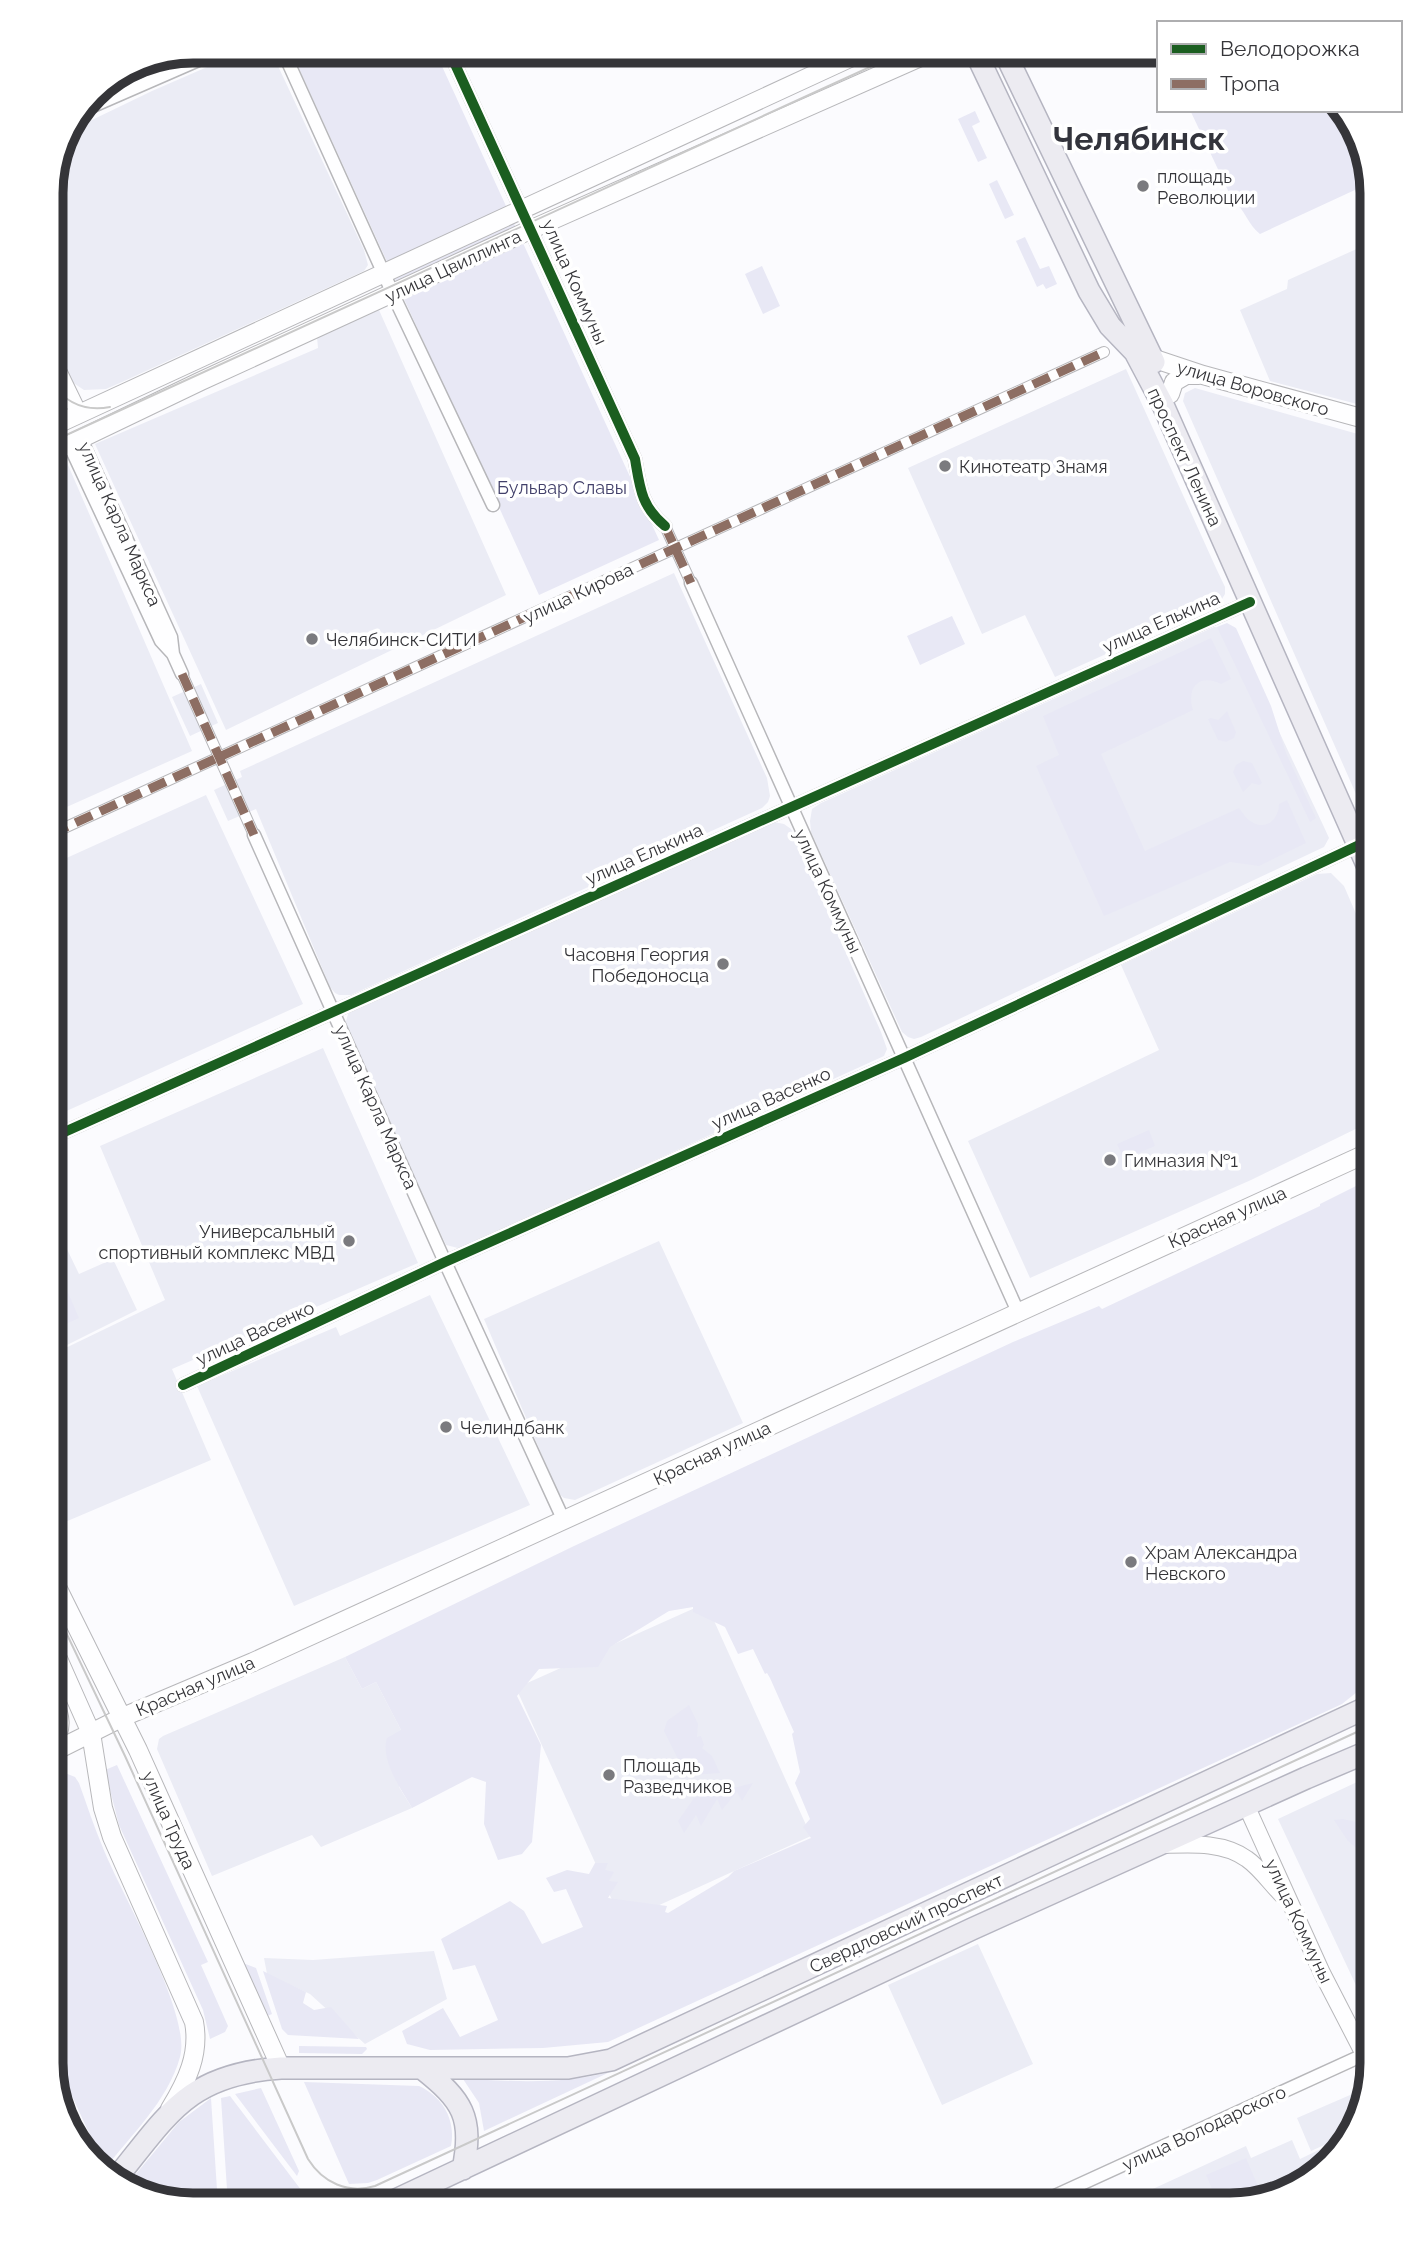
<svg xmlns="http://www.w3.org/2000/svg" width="1423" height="2256" font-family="Raleway,sans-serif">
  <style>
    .built { fill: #ebecf5 }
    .green { fill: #e8e8f5 }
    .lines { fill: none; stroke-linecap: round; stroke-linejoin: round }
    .pedestrian-casing { stroke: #b7b7ba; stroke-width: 12 }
    .minor-casing { stroke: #b7b7ba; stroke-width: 15 }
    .tertiary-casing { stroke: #b7b7ba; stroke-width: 18 }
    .secondary-casing { stroke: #b7b7ba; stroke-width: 20 }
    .primary-casing { stroke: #b5b5c1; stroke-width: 24 }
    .pedestrian { stroke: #fefeff; stroke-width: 10 }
    .minor { stroke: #fefeff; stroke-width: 12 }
    .tertiary { stroke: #fefeff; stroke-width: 16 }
    .secondary { stroke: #fefeff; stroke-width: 18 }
    .primary { stroke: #ecebf1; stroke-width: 21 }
    .tram { stroke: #c9c9c9; stroke-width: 2 }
    .quiet { stroke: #8d6e63; stroke-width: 9; stroke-dasharray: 18 9; stroke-linecap: butt }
    .cycleway-casing { stroke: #fff; stroke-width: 15 }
    .cycleway { stroke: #1b5e20; stroke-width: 10 }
    .poi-dot { fill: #7a7a7e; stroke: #fff; stroke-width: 2.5 }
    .labels { text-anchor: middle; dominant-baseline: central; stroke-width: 7; stroke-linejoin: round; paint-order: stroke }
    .poi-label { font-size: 18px; fill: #353539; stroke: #fff; text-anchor: start }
    .street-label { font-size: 18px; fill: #353539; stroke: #fff }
    .park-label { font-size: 18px; fill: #42406a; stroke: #fff }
    .town-label { font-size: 32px; font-weight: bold; fill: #33343c; stroke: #fff }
    .rim { fill: none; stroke: #353539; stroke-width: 9 }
  </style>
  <rect width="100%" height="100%" fill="#fbfbfe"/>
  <path class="built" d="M244,51H271L364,250L368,265L364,271L122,382L106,389L84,390L66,378L51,345V184L62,138L65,133L152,91Z
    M1372,242V408L1270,381L1240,310L1287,289L1288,280Z
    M379,310L506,595L226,730L95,444L318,348L317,337Z
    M1126,369L1216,568L1225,587V594L1220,602L1204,610L1055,677L1025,615L982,634L908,468Z
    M1195,388L1372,438V821L1367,819L1183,401L1185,393Z
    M51,458H65L192,751L51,814Z
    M674,573L767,778L770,796L768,802L762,808L351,995H339L335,993L330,987L256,809L228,821L214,790L242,777L240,771Z
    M1214,627L1228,628L1232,632L1324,827L1329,838L1324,847L921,1037L914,1039L908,1037L902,1032L811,832L810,821L812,809L821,803Z
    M201,684L218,723L190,736L172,697Z
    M206,795L303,1004L51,1118V865Z
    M769,821L784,824L791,829L881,1032L887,1049L884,1056L464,1247L458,1248L446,1245L347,1034L345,1025L348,1014L355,1009Z
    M1331,873L1344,886L1372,951V1121L1251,1180L1030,1278L968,1141L1159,1050L1121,965L1317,874Z
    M323,1048L418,1263L172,1369L211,1460L51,1528V1355L165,1300L100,1146Z
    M51,1216L79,1274L113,1259L137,1310L51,1353Z
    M659,1241L743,1423L575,1500L564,1498L558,1493L484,1319Z
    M430,1295L530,1505L294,1606L197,1386L336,1327L340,1336Z
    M706,1603L811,1836L622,1922L516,1688Z
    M345,1657L362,1689L376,1682L401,1730L399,1787L412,1808L321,1847L312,1835L212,1876L160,1756L157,1749L159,1739L163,1736Z
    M1372,1775V2014L1369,2013L1278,1819Z
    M978,1944L1033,2064L942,2105L888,1985Z
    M434,1951L447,1999L365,2044L310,1994L267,1974L264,1958L313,1960Z
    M1357,2092L1361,2101L1351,2133L1311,2151L1297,2118Z
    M1350,2135L1349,2142L1293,2190L1230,2205H1118L1246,2146L1251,2158L1292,2140L1300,2159Z"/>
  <path class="green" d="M291,51H435L659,540L539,595Z
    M1190,110H1340L1357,130L1370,183L1260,234C1248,225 1245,209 1233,201Z
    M975,111L980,122L972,126L987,158L978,162L958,119Z
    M997,180L1014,215L1005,219L989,184Z
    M1025,237L1040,269L1049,266L1057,284L1046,289L1043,284L1037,287L1016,241Z
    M762,266L780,306L763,314L745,274Z
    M952,616L965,644L920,665L907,636Z
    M1227,623L1236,628L1271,706L1286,753L1316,818L1310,822L1217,627Z
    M1211,638L1231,679L1221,684C1199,673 1186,688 1193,710L1101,754L1145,851L1239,808C1243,813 1246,819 1252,822C1266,831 1279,819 1279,804L1287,800L1306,843L1259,866L1230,862L1104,916L1036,766L1059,755L1043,716Z
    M1227,711L1236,732L1234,738L1226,742L1218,740L1208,719L1211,718L1218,720Z
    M1243,761L1252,763L1262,783L1259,785L1252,783L1243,792L1233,772L1236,765Z
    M1149,1130L1155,1146L1124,1159L1117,1144Z
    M1372,1178V1680L1342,1704L608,2042L543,2048L430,2050L407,2044L402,2031L443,2008L460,2037L498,2020L475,1965L453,1970L441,1939L510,1901L524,1911L542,1944L583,1927L566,1889L554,1892L546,1878L567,1870L589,1874L595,1863H608L605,1870L614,1872L609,1881L618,1882L608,1898L667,1906L665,1912L668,1913L728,1877L734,1871L811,1838L803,1827L810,1819L795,1783L800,1772L792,1734L794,1732L770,1678L767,1673L765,1674L753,1649L738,1654L725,1627L693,1612V1607L669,1611L610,1647L598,1667L539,1669L517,1696L541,1745L532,1842L522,1854L498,1860L484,1824L486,1782L472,1777L412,1808C401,1789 380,1760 387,1738L401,1730L376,1682L362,1689L345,1657L574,1546L1013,1342L1099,1306L1102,1309L1320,1206V1204Z
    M66,1288L79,1318L51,1331V1295Z
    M689,1705L698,1724L697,1737L701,1736L704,1745L702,1748L712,1756L720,1773L690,1775L685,1773L664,1731L667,1721Z
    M117,1765L208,1962L201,1965L228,2026L225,2032L210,2039L203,2010L119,1825L105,1770Z
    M65,1773L75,1777L79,1783C87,1805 94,1827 103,1848C121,1893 192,2015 180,2057C168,2101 130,2136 104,2170L99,2164L104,2158L89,2133L51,2050V1777Z
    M753,1783L742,1801L737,1792L722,1810L717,1799L701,1826L696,1815L684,1833L678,1821L694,1798Z
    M1343,1819L1365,1824L1372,1823V1852L1365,1855L1348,1841L1334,1820Z
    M243,1963L256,1968L272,2014L267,2016Z
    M263,1971L306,1992L303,2003L314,2010L331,2007L359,2039L288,2035L282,2029Z
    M299,2046L366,2047L367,2049L362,2054L299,2053Z
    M610,2072L484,2131L479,2103L463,2079C513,2081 560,2085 610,2072Z
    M304,2082L419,2086C443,2097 456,2120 451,2146L377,2180L368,2183L349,2184Z
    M261,2088L299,2171L297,2176L235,2094Z
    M230,2096L311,2203L306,2205H228L221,2098Z
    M211,2098L218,2205H184L126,2186L179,2122Z
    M1246,2158L1263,2198L1230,2205H1219L1206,2175Z"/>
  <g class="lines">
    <g class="pedestrian-casing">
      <path id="pedestrian" d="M665,526L691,583
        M182,674L254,835
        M51,834L1104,352"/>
    </g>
    <g class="minor-casing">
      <path id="minor" d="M283,51L398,305L493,505
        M449,51L635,459C640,488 641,506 665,526
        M79,112L219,51
        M81,439L171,637L173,654L182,674
        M69,444L161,641L173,654
        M691,583L1018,1312
        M254,835L445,1262L564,1521
        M51,1138L1250,602
        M183,1385L445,1262L904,1058L1372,839
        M1035,2205L1372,2051"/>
    </g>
    <g class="tertiary-casing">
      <path id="tertiary" d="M51,356L79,414
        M1246,1805L1322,1973L1371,2068
        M1165,1845C1192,1844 1224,1842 1247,1859C1260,1868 1271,1884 1282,1895"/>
    </g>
    <g class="secondary-casing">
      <path id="secondary" d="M1152,358L1203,375L1372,421
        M1170,394L1174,382L1186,375H1199
        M51,427L865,51
        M51,453L201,381L532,229L934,51
        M51,1575L138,1750L281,2068
        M51,1643L91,1733L103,1808L112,1837L194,2022C200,2054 187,2081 170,2109
        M51,1752C63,1727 62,1718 51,1693
        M51,1753L123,1717L253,1662L1372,1151"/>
    </g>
    <g class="primary-casing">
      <path id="primary" d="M975,51L1089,291L1110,326L1135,352L1163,405L1372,876
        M1004,51L1154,362
        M423,2069C462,2100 474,2117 463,2169
        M114,2181C168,2115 187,2074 281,2068H568L611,2060L1372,1705
        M385,2205L972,1929L1306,1778L1372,1750"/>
    </g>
    <use href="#pedestrian" class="pedestrian"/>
    <use href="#minor" class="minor"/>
    <use href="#tertiary" class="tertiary"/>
    <use href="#secondary" class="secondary"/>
    <use href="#primary" class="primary"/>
    <path class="tram" d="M51,383C66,403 85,412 110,407
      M51,424L54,399L51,387
      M51,442L905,51
      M51,1601L125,1756L308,2159C323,2183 348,2194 375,2186L1372,1725"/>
    <path class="quiet" d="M665,526L691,583
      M182,674L254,835
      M51,834L1104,352"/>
    <g class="cycleway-casing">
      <path id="cycleway" d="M449,51L635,459C640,488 641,506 665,526
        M51,1138L1250,602
        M183,1385L445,1262L904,1058L1372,839"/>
    </g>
    <use href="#cycleway" class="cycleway"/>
  </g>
  <g class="poi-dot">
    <circle cx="1143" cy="186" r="7"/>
    <circle cx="945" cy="466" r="7"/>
    <circle cx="312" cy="639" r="7"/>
    <circle cx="723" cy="964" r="7"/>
    <circle cx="1110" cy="1160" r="7"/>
    <circle cx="349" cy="1241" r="7"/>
    <circle cx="446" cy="1427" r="7"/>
    <circle cx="1131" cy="1562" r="7"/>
    <circle cx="609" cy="1775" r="7"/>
  </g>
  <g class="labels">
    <g class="poi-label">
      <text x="1157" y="176">площадь<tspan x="1157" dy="21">Революции</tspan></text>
      <text x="959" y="466">Кинотеатр Знамя</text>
      <text x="326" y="639">Челябинск-СИТИ</text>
      <text x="709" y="954" text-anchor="end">Часовня Георгия<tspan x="709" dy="21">Победоносца</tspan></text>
      <text x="1124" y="1160">Гимназия №1</text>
      <text x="335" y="1231" text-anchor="end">Универсальный<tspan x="335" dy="21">спортивный комплекс МВД</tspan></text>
      <text x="460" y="1427">Челиндбанк</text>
      <text x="1145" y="1552">Храм Александра<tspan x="1145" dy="21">Невского</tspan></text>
      <text x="623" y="1765">Площадь<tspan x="623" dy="21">Разведчиков</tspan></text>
    </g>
    <g class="street-label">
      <text transform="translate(453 266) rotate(-25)">улица Цвиллинга</text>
      <text transform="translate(575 282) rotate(66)">улица Коммуны</text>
      <text transform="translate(1253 388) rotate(16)">улица Воровского</text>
      <text transform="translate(1185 457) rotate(65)">проспект Ленина</text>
      <text transform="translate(120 524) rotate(66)">улица Карла Маркса</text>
      <text transform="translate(578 593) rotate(-25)">улица Кирова</text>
      <text transform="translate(1161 622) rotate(-24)">улица Елькина</text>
      <text transform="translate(644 854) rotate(-24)">улица Елькина</text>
      <text transform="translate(828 891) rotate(65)">улица Коммуны</text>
      <text transform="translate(771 1098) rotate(-24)">улица Васенко</text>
      <text transform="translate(376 1107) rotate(66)">улица Карла Маркса</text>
      <text transform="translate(1227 1217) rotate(-24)">Красная улица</text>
      <text transform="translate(255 1333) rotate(-25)">улица Васенко</text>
      <text transform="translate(712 1453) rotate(-25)">Красная улица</text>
      <text transform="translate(195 1686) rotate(-23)">Красная улица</text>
      <text transform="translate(169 1820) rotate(66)">улица Труда</text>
      <text transform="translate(1299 1921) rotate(65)">улица Коммуны</text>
      <text transform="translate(906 1923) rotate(-25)">Свердловский проспект</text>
      <text transform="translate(1204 2128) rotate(-25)">улица Володарского</text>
    </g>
    <g class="park-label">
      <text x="562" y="487">Бульвар Славы</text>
    </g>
    <g class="town-label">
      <text x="1139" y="138">Челябинск</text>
    </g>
  </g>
  <path d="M0 0H1423V2256H0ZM193 63H1230A130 130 0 0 1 1360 193V2063A130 130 0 0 1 1230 2193H193A130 130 0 0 1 63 2063V193A130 130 0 0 1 193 63Z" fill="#fff" fill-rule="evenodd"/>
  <path class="rim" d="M193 63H1230A130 130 0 0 1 1360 193V2063A130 130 0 0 1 1230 2193H193A130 130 0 0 1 63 2063V193A130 130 0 0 1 193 63Z"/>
  <rect x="1157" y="21" width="245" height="91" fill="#ffffff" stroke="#aeaeb0" stroke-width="2"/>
  <rect x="1171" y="44" width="35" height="10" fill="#1b5e20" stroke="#aeaeb0" stroke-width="2"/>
  <text x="1220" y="56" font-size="21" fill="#353539">Велодорожка</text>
  <rect x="1171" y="79" width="35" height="10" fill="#8d6e63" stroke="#aeaeb0" stroke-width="2"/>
  <text x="1220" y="91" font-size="21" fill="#353539">Тропа</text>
</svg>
